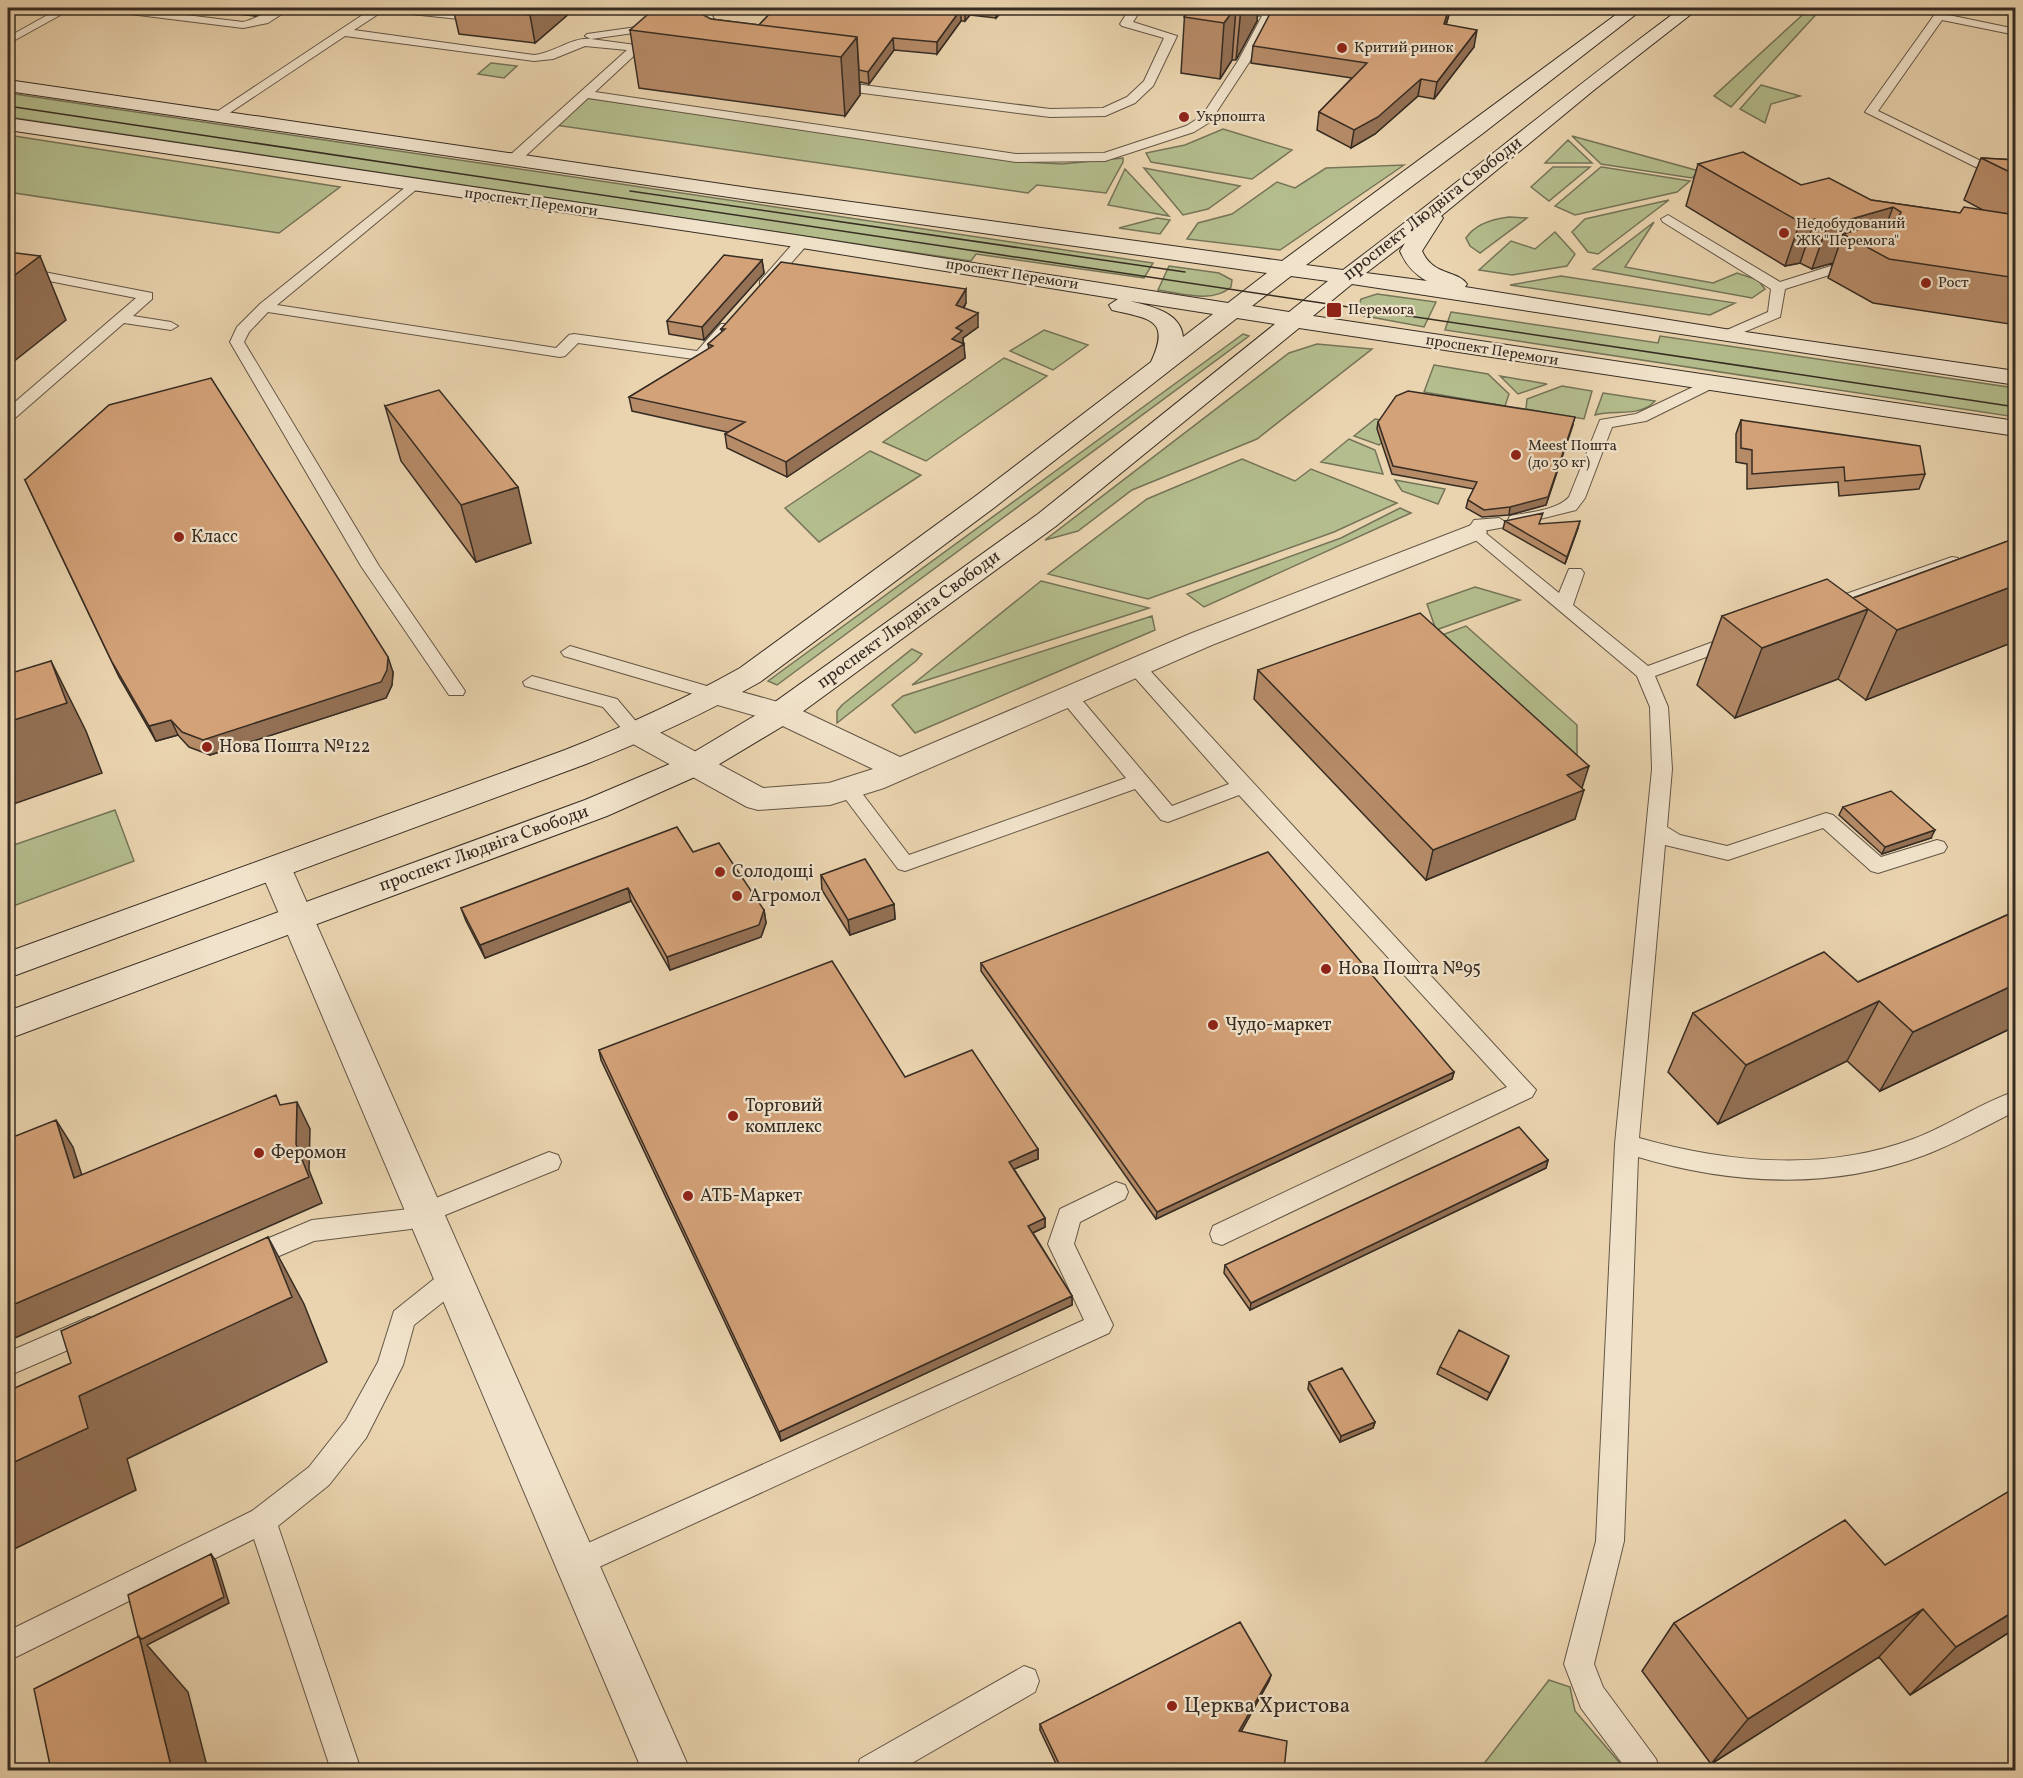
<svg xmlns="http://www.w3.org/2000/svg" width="2023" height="1778" font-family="Vollkorn,serif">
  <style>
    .green { fill: #b4bd8d; stroke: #757458; stroke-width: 1.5 }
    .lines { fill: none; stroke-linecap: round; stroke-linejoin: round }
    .service-casing { stroke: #635646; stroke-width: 2 }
    .minor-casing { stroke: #635646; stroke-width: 2 }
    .secondary-casing { stroke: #362c23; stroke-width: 2 }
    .service { fill: #f1e3cb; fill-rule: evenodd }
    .minor { fill: #f1e3cb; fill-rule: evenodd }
    .secondary { fill: #f1e3cb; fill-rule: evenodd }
    .tram { stroke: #362c23; stroke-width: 1.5 }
    .wall { fill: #b68b68; stroke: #362c23; stroke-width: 1.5 }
    .shaded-wall { fill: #947155; stroke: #362c23; stroke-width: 1.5 }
    .building { fill: #d4a279; stroke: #362c23; stroke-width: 1.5 }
    .poi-dot { fill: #8f2418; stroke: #f1e3cb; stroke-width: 2 }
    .labels { text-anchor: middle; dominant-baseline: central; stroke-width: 4.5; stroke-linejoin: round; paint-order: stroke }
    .far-poi-label { font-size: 15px; fill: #362c23; stroke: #f1e3cb; text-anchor: start }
    .far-street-label { font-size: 15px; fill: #362c23; stroke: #f1e3cb }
    .street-label { font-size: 18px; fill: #362c23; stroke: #f1e3cb }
    .poi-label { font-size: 18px; fill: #362c23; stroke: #f1e3cb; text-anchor: start }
    .near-poi-label { font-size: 21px; fill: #362c23; stroke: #f1e3cb; text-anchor: start }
  </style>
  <rect width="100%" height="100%" fill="#ead4af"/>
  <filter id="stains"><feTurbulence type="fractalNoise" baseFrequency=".00333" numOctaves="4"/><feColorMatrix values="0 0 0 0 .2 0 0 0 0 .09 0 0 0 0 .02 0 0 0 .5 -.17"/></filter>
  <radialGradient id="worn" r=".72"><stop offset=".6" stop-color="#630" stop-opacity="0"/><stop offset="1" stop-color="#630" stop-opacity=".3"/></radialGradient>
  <path class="green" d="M1810,8H1822L1731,107L1714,96Z
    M491,63H492L517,66L504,78L478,74Z
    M1761,85L1800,96L1771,104L1765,123L1740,109Z
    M8,93L1153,263L1144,278L976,254L971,261L8,117Z
    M587,98L1024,162L1062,164L1123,158V162L1106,193L1037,185L1028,193L555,125Z
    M1223,129L1292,150L1252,179L1151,162L1146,153L1185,145Z
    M8,135L340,187L279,233L8,192Z
    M1572,136L1699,171L1692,178L1601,164Z
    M1568,140L1592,163H1545Z
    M1404,165L1280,250L1187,239L1198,223L1232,214L1277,182L1295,188L1326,168Z
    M1553,167H1590L1549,201L1531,187Z
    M1601,167H1602L1690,181L1677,192L1575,215L1555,206Z
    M1144,168L1240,186L1208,209L1183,215Z
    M1125,169L1169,216L1108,205Z
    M1669,200L1598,254L1588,252L1572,232L1585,219Z
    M1509,217L1527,218L1480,253L1470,246L1466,238C1475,224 1493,219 1509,217Z
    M1157,218L1170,220L1160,234L1119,228Z
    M1654,222L1625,267L1713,283L1737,273L1758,280L1765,289L1752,298L1593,269Z
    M1555,232L1575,254L1567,266L1512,275L1479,270L1511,241L1535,249Z
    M1169,266L1219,273L1232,280L1231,287C1212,304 1181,293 1158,290Z
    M1561,276L1735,303L1710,315L1510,285Z
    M1377,294L1436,302L1424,327L1360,315L1357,311L1361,299Z
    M1451,312L1658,343L1660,336L2015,388V417L1445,330Z
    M1044,330L1088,345L1053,370L1010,351Z
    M1243,334L1249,336L777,685L768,681Z
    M1317,344L1372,349L1257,439L1132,490L1078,531L1045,540L1289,353Z
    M1004,358L1047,376L926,461L883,442Z
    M1434,365L1488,374L1509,394L1505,406L1424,392Z
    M1500,376L1547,384L1518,394Z
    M1562,386L1592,391L1584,419L1526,409L1527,399Z
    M1603,393L1655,401C1640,418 1614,409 1595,415Z
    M1375,419L1404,424L1379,445L1354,436Z
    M1349,439L1375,450L1383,474L1321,462Z
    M870,451L921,475L819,542L785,508Z
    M1242,459L1295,481L1311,469L1397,503L1334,532L1148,599L1048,574L1147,499Z
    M1395,480L1445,489L1438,504L1402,491Z
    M1400,508L1411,513L1204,607L1187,594L1341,538Z
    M1041,581L1149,608L912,685Z
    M1475,587L1520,600L1436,630L1427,604Z
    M1152,616L1155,630L915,733L892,705L903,696Z
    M1466,626L1577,725V756L1442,635Z
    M912,649L922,654L916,661L837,723V711L842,705Z
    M115,810L134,861L8,908V847Z
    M1549,1680L1570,1687L1575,1711L1626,1770H1479Z"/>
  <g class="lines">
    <g class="service-casing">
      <path id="service" d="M60,8H73L8,44V37Z
        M100,8H129L243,22C260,18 274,6 291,8L268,23L243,28L106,11Z
        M373,8H410L459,13L465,16L459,19L383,11L354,30L534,55C554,53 572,37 591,39L585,36L587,34L658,24L664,27L662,29L591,39L636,45L665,52L659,55L638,52L595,92L1016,154L1104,153L1186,126L1202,116L1238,61L1262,16L1226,11L1221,8H1250L1275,13L1250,61L1210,122L1194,132L1105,161L1016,162L588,98L519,162H509V156L627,50L585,46L553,59L534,61L345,36L222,118L212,115Z
        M696,8H708L723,36L719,44L709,42L711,36Z
        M1130,8H1142L1133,22L1177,36L1153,86L1135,103L1105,116L1050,117L832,89L826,85L832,81L1050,109L1103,108L1127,97L1144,81L1164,38L1122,26L1120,24Z
        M1939,13L2016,29V35L1942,20L1878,111L2016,178V187L1865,112L1935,14Z
        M412,182L419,186L417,189L277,305L556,348L569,335L574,334L697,351L721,324H731L733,327L706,359L701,360L578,343L565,356L560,357L268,312L249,332L244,342L379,566L465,691L463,695H449L361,566L230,342L237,327L260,304Z
        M1668,215L1780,282L1856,258L1863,262L1861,265L1785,289L1780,317L1725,340L1720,339L1718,336L1720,333L1768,312L1771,289L1663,222L1661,219Z
        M802,238L809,242L807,245L770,287H760V281L797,239Z
        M8,265L152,293V299L133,316L171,322L178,326L171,330L124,323L14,419L8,421V408L136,298L8,273Z
        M1712,378L1717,380L1720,383L1717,386L1646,421L1612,427L1585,498L1576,510L1516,525L1510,524L1508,520L1510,516C1529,512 1556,511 1569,497L1600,420L1636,414Z
        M1499,518L1507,523L1505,527L1483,531L1559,593L1569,569H1581L1584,573L1573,605L1648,666L1732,635H1744L1747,639L1744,643L1655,676L1668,707L1672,769L1667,827L1680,835L1727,846L1826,813L1833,815L1881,857L1937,840L1944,842L1947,847L1944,852L1878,873L1871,871L1823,828L1728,860L1665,845L1639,1138C1727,1163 1825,1172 1913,1139C1948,1126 1980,1103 2016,1091V1111C1986,1126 1956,1143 1925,1155C1832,1190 1733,1185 1638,1157L1624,1541L1594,1664L1603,1687L1656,1759L1660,1770H1627L1581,1708L1564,1664L1596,1541L1615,1144L1652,769L1650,707L1637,676L1466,532L1474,520Z
        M1952,557L1958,558L1961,562L1958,566L1832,611H1820L1817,607L1820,603Z
        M570,646L724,691L726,695L724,699L717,701L564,656L561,652Z
        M1137,662L1144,664L1536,1090L1532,1097L1222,1245L1213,1242L1210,1234L1213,1226L1507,1087L1239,795L1168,822L1161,820L1135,789L905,871L898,869L838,789L841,784H855L909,855L1126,778L1062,701L1060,697L1062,693H1076L1172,806L1229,784L1130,672L1128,668Z
        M532,676L617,699L645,732L642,736H628L603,707L525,686L523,682Z
        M549,1152L558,1155L561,1162L558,1169L411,1229L314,1241L249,1269L240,1266L236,1258L240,1250L312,1220L409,1209Z
        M1116,1182L1125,1185L1128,1192L1125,1199L1080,1222L1074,1244L1113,1325L1109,1333L586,1573L576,1577L566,1573L562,1563L566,1553L1084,1320L1048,1244L1060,1209Z
        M453,1268L462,1271L466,1279L462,1287L414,1325L403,1365L366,1438L329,1485L278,1526L361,1770H331L254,1539L8,1661V1631L252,1511L309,1467L346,1420L378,1362L394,1311L444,1271Z
        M89,1317L98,1321L102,1329L98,1337L8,1376V1352Z
        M1024,1666L1035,1670L1039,1681L1035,1692L900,1770H856L860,1759Z"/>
    </g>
    <g class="minor-casing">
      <path id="minor" d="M1474,524L1483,526L1487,532L1483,538L1212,645L884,788L830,805L758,810L747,807L624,739L620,732L624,725L635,722L646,725L763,788L829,783L873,769L770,720L707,702L702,695L707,688L717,685L792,706L900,757L1192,633Z
        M276,857L288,861L292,869L690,1770H642L260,869L264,861Z"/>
    </g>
    <g class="secondary-casing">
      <path id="secondary" d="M1625,8H1644L1482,134L1306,265L1343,270C1457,184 1566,93 1681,8H1699L1594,90L1441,216L1443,218L1422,251C1433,276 1457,270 1467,284L1465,287L1725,329L2016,371V385L1352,284L1313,316L2016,421V436L1299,328L1056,526L783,726L706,772L607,816L8,1039V1011L585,800L684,758L761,712L1038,514L1275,324L1237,318L995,507L760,682C704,714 647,740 586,764L8,978V952L565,750C625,726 683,700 740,668L977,495L1151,362C1171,319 1150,319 1112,310L1109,305L1118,299L802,248L8,130V118L802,236L1228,303L1267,273L756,201L8,91V80L756,189L1282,261ZM1405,243L1400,251C1406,265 1414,274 1427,281L1366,273ZM1291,276L1328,281L1289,312L1252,306ZM1130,301L1213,314L1183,337C1181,312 1150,306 1130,301Z"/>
    </g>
    <use href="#service" class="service"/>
    <use href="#minor" class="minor"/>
    <use href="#secondary" class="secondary"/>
    <path class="tram" d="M8,106L2016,407
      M630,191L1185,272"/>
  </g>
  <path class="wall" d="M184,8H275L255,16Z
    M453,8H588L581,13L571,12L535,43L459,34Z
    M775,8H1005L996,18L970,15L965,21H961L937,54L894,50L869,84L860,82V95L845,116L639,88L630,30L711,19L759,25Z
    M1185,8H1258L1257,21L1236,60H1232L1220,79L1181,73Z
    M1358,8H1451L1446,25L1474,47L1434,99L1418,96L1375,134L1351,148L1317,130L1319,112L1352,78L1251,63L1253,46L1356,13Z
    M1981,158L2016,160V325L1873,303L1828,278L1833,263L1812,269L1800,263L1785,266L1686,206L1698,164L1801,185L1871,200L1960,213L1983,210L1964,200Z
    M762,260L764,273L704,340L669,334L667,321Z
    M966,303L964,308L978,327L963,338L965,358L787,477L727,448L725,434L727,432L632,411L629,397L709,349L708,344L722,332L721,329Z
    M385,406L531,543L476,562L401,461Z
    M1741,420L1925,474L1919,489L1839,496L1838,482L1747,489V464L1736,462V434Z
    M1378,422L1573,425L1546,505L1509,515L1482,517L1466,508L1468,500L1474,489L1392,474L1377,429Z
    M25,480L393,672L392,685L386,698L210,755L189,747L178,735L156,741L119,677Z
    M1505,521L1539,524L1578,528L1565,564L1503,529Z
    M2016,538V641L1866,700L1838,679L1735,718L1697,685L1722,616L1853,598Z
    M1258,670L1582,788L1575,819L1426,880L1254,699Z
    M1843,807L1931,838L1882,854L1839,815Z
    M693,852L764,910L766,923L761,937L670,970L631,901L485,958L466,921L461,908Z
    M821,875L894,904L895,919L850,935L822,890Z
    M2016,911V1026L1880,1091L1847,1061L1718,1124L1668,1072L1693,1013L1858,982Z
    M981,963L1454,1072L1452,1079L1156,1219L981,971Z
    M599,1050L905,1077L1038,1149V1159L1014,1169L1045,1218V1227L1033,1233L1072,1296V1305L781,1441L601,1060Z
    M1548,1160L1546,1168L1250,1310L1224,1273L1225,1265Z
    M1506,1363L1487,1400L1437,1374L1440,1367Z
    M1309,1382L1375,1422L1373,1428L1340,1442L1308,1389Z
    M1885,1565L2016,1628L1910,1695L1879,1657L1711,1764L1642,1671L1674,1623Z
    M1271,1675L1269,1681L1241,1732L1284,1770H1059L1040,1730V1724Z"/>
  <path class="shaded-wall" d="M252,8H275L255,16Z
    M539,8H570L571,12L535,43L530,15Z
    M580,8H588L581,13Z
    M966,8H969L970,15L965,21V10Z
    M996,8H1005L996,18Z
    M1235,8H1236L1232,60L1220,79L1224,23Z
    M1241,8H1258L1257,21L1236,60Z
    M1449,8H1451L1441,41L1444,24Z
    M961,9V21L937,54V42Z
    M1477,30L1474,47L1434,99L1437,82Z
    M857,37L860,95L845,116L841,57Z
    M893,38L894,50L869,84L868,72Z
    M1421,79L1418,96L1375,134L1351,148L1354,130Z
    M1893,207L1877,250L1843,234L1833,263L1812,269L1827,226Z
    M1815,219L1800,263L1785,266L1800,222Z
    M40,256L66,320L8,366V280Z
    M762,260L764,273L704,340L702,327Z
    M966,289V303L956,319V305Z
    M978,313V327L963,338V345L964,344L965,358L787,477L786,462L952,339L956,328Z
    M1575,417L1546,505L1509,515L1510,507Z
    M518,487L531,543L476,562L461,505Z
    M1580,521L1578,528L1565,564L1567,557Z
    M2016,585V641L1866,700L1897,630Z
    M1868,609L1838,679L1735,718L1762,648Z
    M388,657L393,672L392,685L386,698L210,755L203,740Z
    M51,661L86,731L102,773L8,806V722Z
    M171,720L178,735L156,741L149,726Z
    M1589,766L1581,791L1584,790L1575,819L1426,880L1433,850L1567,775Z
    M1935,830L1931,838L1882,854L1885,847Z
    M628,888L631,901L485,958L480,945Z
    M894,904L895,919L850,935L848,920Z
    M764,910L766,923L761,937L670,970L667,957Z
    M2016,984V1026L1880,1091L1913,1032Z
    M1879,1001L1847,1061L1718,1124L1746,1065Z
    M1454,1072L1452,1079L1156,1219L1157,1212Z
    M297,1102L310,1129L309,1170L322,1203L8,1341V1307L296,1144Z
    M56,1120L73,1147L91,1204L74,1178Z
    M1038,1149V1159L1009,1171V1162Z
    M1548,1160L1546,1168L1250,1310L1251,1303Z
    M1045,1218V1227L1028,1235V1226Z
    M268,1237L304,1304L327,1362L127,1459L136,1490L8,1552V1465L79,1396Z
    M1072,1296V1305L781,1441L779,1432Z
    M1509,1356L1506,1363L1487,1400L1490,1393Z
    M1375,1422L1373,1428L1340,1442L1341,1436Z
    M211,1554L216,1561L229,1603L147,1645L188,1692L208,1770H172L139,1636Z
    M1923,1609L1879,1657L1711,1764L1748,1719Z
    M2016,1610V1628L1910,1695L1956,1647Z
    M1271,1675L1269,1681L1238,1737L1239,1731Z"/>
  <path class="building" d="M459,8H539L530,15Z
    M655,8H690L711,19L857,37L841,57L630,30Z
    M775,8H966L965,10L961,9L937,42L893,38L868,72L859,70L857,37L759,25Z
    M1190,8H1235L1224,23L1184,17Z
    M1273,8H1291L1356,13L1358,8H1449L1444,24L1477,30L1437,82L1421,79L1378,117L1354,130L1319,112L1367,63L1253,46Z
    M1743,152L1801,185L1829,178L1871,200L1960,213L1964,207L2016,215V278L1889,259L1843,234L1898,218L1901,212L1893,207L1827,226L1815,219L1800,222L1698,164Z
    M1981,158L2016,160V175Z
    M8,252L40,256L8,280Z
    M724,255L762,260L702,327L667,321Z
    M781,262L966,289L956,305L978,313L956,328L962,331L952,339L964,344L786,462L725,434L745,422L629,397L713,346L708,344L725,329H721Z
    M211,378L388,657L387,670L381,682L203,740L182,732L171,720L149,726L112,662L25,480L109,405Z
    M439,390L518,487L461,505L385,406Z
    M1408,391L1575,417L1548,497L1510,507L1484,510L1468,500L1477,482L1393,466L1378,422L1396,396Z
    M1741,420L1920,446L1925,474L1845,481L1844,467L1752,474V450L1741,448Z
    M1543,513L1539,524L1580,521L1567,557L1505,521Z
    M2016,538V585L1897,630L1853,598Z
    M1827,579L1868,609L1762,648L1722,616Z
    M1420,613L1589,766L1567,775L1584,790L1433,850L1258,670Z
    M51,661L67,703L8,722V674Z
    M1891,791L1935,830L1885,847L1843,807Z
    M677,827L693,852L719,843L764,910L759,925L667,957L628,888L480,945L461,908Z
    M1268,852L1454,1072L1157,1212L981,963Z
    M865,859L894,904L848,920L821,875Z
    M2016,911V984L1913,1032L1879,1001L1746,1065L1693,1013L1824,952L1858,982Z
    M832,961L905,1077L972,1050L1038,1149L1009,1162L1045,1218L1028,1226L1072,1296L779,1432L599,1050Z
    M276,1095L280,1105L297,1102L296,1144L309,1177L8,1307V1139L56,1120L74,1178Z
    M1519,1127L1548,1160L1251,1303L1225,1265Z
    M268,1237L292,1297L79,1396L88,1428L8,1465V1391L71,1363L61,1331Z
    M1459,1330L1509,1356L1490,1393L1440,1367Z
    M1342,1368L1375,1422L1341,1436L1309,1382Z
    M2016,1487V1610L1956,1647L1923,1609L1748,1719L1674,1623L1845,1520L1885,1565Z
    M211,1554L224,1597L142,1639L138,1636L128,1595Z
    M1240,1622L1271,1675L1239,1731L1287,1741L1284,1770H1062L1040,1724Z
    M139,1636L172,1770H51L34,1689Z"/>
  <g class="poi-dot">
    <circle cx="1342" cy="48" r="6"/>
    <circle cx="1184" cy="117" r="6"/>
    <circle cx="1784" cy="233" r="6"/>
    <circle cx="1926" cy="283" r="6"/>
    <rect x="1326" y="302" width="16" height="16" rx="3"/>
    <circle cx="1516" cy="455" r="6"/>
    <circle cx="179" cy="537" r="6"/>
    <circle cx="207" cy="747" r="6"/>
    <circle cx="720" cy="872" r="6"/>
    <circle cx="737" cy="896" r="6"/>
    <circle cx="1326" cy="969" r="6"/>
    <circle cx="1213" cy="1025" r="6"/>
    <circle cx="733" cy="1116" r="6"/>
    <circle cx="259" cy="1153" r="6"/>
    <circle cx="688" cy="1196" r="6"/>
    <circle cx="1172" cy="1706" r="6"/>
  </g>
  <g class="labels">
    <g class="far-poi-label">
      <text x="1354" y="48">Критий ринок</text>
      <text x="1196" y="117">Укрпошта</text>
      <text x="1796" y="224">Недобудований<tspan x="1796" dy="17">ЖК "Перемога"</tspan></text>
      <text x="1938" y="283">Рост</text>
      <text x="1348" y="310">Перемога</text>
      <text x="1528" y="446">Meest Пошта<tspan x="1528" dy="17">(до 30 кг)</tspan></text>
    </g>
    <g class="far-street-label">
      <text transform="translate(531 203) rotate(8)">проспект Перемоги</text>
      <text transform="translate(1012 275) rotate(9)">проспект Перемоги</text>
      <text transform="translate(1492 351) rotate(9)">проспект Перемоги</text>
    </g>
    <g class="street-label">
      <text transform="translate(1433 209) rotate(-38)">проспект Людвіга Свободи</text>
      <text transform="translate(909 620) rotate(-36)">проспект Людвіга Свободи</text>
      <text transform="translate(484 849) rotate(-20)">проспект Людвіга Свободи</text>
    </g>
    <g class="poi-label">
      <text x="191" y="537">Класс</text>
      <text x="219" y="747">Нова Пошта №122</text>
      <text x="732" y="872">Солодощі</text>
      <text x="749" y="896">Агромол</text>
      <text x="1338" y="969">Нова Пошта №95</text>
      <text x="1225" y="1025">Чудо-маркет</text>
      <text x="745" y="1106">Торговий<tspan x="745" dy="21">комплекс</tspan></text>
      <text x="271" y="1153">Феромон</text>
      <text x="700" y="1196">АТБ-Маркет</text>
    </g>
    <g class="near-poi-label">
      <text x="1184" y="1706">Церква Христова</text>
    </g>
  </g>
  <rect width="2023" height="1778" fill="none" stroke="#ead4af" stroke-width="30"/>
  <rect x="9" y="9" width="2005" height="1760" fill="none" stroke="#362c23" stroke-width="3"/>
  <rect x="15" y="15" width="1993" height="1748" fill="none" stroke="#362c23" stroke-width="1.5"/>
  <rect width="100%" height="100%" filter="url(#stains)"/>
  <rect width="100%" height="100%" fill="url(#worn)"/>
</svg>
